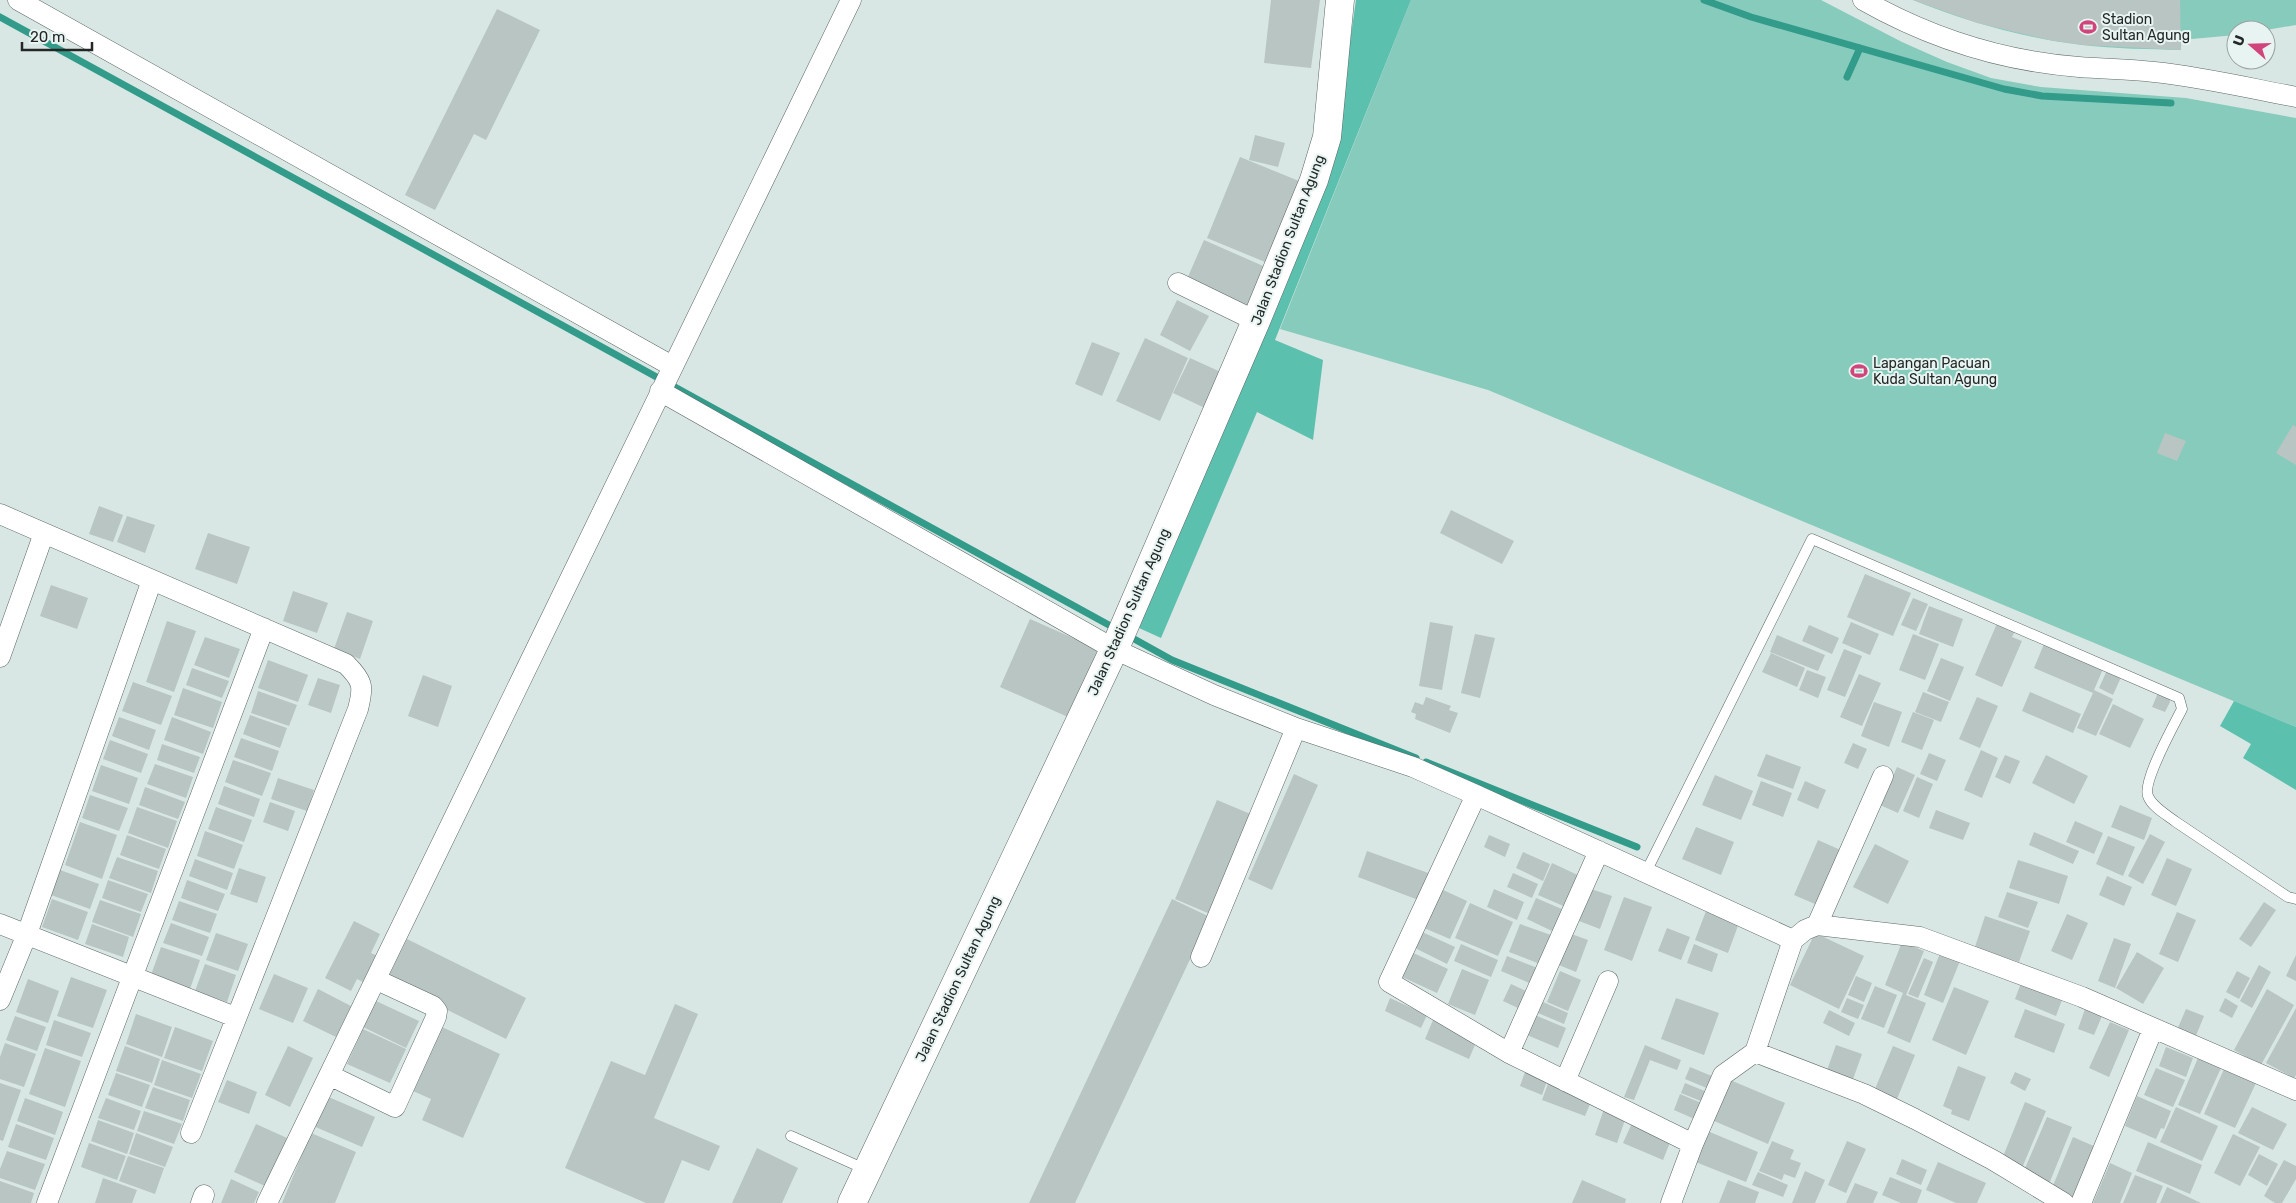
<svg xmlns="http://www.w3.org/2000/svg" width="2296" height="1203" font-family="Rubik,sans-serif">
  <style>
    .green { fill: #87cbbd }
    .forest { fill: #5cc0ae }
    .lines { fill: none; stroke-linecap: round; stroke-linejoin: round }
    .stream { stroke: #329b8a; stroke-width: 7 }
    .building { fill: #b8c5c2 }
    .lane-casing { stroke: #5c6865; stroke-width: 11 }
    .street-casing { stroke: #5c6865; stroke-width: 21 }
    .secondary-casing { stroke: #5c6865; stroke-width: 29 }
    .lane { stroke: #fff; stroke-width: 10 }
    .street { stroke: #fff; stroke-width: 20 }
    .secondary { stroke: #fff; stroke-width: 28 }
    .labels { text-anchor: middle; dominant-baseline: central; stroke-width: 4; stroke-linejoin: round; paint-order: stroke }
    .poi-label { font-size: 14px; fill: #232827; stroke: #e7f4f1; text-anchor: start }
    .street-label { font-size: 14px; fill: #232827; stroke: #e7f4f1 }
  </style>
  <rect width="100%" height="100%" fill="#d9e7e4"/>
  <path class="green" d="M1411,0H1821L1902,42L1947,62L1991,78L2041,87L2186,98L2296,118V727L1488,390L1280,329Z
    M1913,0H2296V25L2266,30H2236V35L2181,40V50C2148,49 2115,49 2082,45C2024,38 1967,22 1913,0Z"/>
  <path class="forest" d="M1356,0H1411L1275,340L1323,360L1313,440L1257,412L1161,638L1139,628L1332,167Z
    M2234,701L2296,727V790L2243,758L2251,744L2220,726Z"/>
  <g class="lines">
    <path class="stream" d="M1704,0L1751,17L2004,89L2042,96L2171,103
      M0,17L1118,630
      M1847,77L1860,48
      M1127,635L1172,660L1416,758
      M1426,762L1637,847"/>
  </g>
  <path class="building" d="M1271,0H1320L1311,68L1264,63Z
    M1913,0H2180L2181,50L2083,45L2049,40L1977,23Z
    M497,9L540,30L486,140L474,134L435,210L405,195Z
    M1255,135L1285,143L1278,167L1249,160Z
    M1240,157L1299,181L1265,262L1207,238Z
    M1204,240L1270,269L1253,308L1187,279Z
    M1177,300L1209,316L1190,351L1160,335Z
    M1145,338L1188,358L1160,421L1116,401Z
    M1092,342L1120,353L1102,396L1075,384Z
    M1190,358L1223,373L1207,409L1173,393Z
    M2293,425L2296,427V465L2276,453Z
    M2165,433L2186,441L2177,461L2157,453Z
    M99,506L123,515L113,542L89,534Z
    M1451,510L1514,541L1502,564L1440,533Z
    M127,516L155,525L145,553L117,542Z
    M208,533L250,547L237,584L195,569Z
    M1865,574L1911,593L1893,636L1847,617Z
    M51,585L88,598L77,629L40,616Z
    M293,591L328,603L317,633L283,621Z
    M1913,598L1928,604L1916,631L1901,625Z
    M1929,606L1963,619L1953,647L1919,634Z
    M347,612L373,621L360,659L334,649Z
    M1030,619L1098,649L1068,717L1000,687Z
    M167,621L196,631L174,692L146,682Z
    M1998,621L2016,629L2012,637L2022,641L2002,687L1975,675Z
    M1430,622L1453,626L1442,690L1419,686Z
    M1851,622L1879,634L1870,655L1842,643Z
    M1809,625L1839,638L1832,654L1802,641Z
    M1475,634L1495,638L1480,698L1461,693Z
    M1913,634L1939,644L1925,680L1899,670Z
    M1777,635L1825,655L1818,671L1770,652Z
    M205,637L240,649L229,678L194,665Z
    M2044,644L2103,669L2094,690L2113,699L2096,736L2077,728L2093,693L2034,668Z
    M1844,649L1862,656L1845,697L1827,690Z
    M1771,653L1805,668L1797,687L1762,672Z
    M1941,658L1964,667L1950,701L1927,691Z
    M268,660L308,675L298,702L258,688Z
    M192,668L229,681L222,698L186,685Z
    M2108,668L2122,675L2113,695L2099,688Z
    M1807,670L1826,677L1818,698L1799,690Z
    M1859,674L1881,683L1862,726L1840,717Z
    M423,675L452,686L438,727L408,716Z
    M318,678L340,685L331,713L308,705Z
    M133,682L172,696L161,725L122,711Z
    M183,688L222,702L213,728L174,715Z
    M258,691L297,705L289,726L251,713Z
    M1923,692L1949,702L1941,722L1915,712Z
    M2030,692L2081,714L2073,733L2022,711Z
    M2158,693L2169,697L2170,702L2165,712L2152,707Z
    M1426,697L1451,706L1449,710L1458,713L1450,733L1415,719L1416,714L1411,712L1415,702L1423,705Z
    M1977,697L1998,706L1980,748L1959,739Z
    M1874,702L1902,712L1889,747L1861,736Z
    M2113,704L2144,719L2130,748L2099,734Z
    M1913,712L1934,720L1922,750L1901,742Z
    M250,715L287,728L280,748L243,734Z
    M119,717L156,730L149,750L112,736Z
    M172,717L211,732L203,754L164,740Z
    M241,738L279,751L272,771L234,757Z
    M110,740L148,754L141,773L103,759Z
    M1853,743L1867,749L1858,769L1844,763Z
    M162,744L200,757L194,773L157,760Z
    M1981,750L1998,758L1982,798L1964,790Z
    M1929,753L1946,760L1937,781L1920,774Z
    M1766,754L1801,767L1793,789L1757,776Z
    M2005,755L2020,761L2010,784L1995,777Z
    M2046,755L2088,776L2074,804L2032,783Z
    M233,760L271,773L262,796L225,782Z
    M155,764L193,777L186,798L147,784Z
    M101,765L138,778L129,804L92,791Z
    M1897,767L1915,775L1898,813L1880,805Z
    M1294,774L1318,785L1272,890L1248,879Z
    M1715,775L1753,791L1741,820L1702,805Z
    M1917,777L1933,784L1919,818L1903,811Z
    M278,778L314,790L307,811L271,799Z
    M1761,781L1792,793L1783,817L1752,805Z
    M1805,781L1826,790L1818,809L1797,800Z
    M224,786L260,799L254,817L218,804Z
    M145,787L185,802L178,819L139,805Z
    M90,795L128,808L119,831L82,818Z
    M1217,800L1253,815L1210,914L1175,899Z
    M270,802L295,811L288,831L263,822Z
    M2120,805L2152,818L2144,840L2111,827Z
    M137,807L177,821L168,848L128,833Z
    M216,807L252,820L244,842L208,829Z
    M1936,810L1970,823L1963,840L1929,828Z
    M2075,821L2103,833L2094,854L2066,842Z
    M80,822L117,835L102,879L65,865Z
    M1696,827L1734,842L1721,875L1682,859Z
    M205,831L243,845L234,869L197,856Z
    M2034,832L2079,851L2073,864L2029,845Z
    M2150,834L2165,842L2143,884L2128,876Z
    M127,835L166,849L159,869L120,855Z
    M1489,835L1510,844L1505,857L1484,847Z
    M2108,836L2135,847L2123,876L2096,864Z
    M1818,840L1845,852L1822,907L1794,895Z
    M1875,844L1909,861L1888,904L1853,887Z
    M1367,851L1431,874L1421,901L1358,877Z
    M1523,852L1550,864L1543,881L1516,868Z
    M117,857L158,871L151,893L109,878Z
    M2167,858L2192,869L2176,906L2151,895Z
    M195,859L233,873L227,890L189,876Z
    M2018,860L2068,876L2059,904L2009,888Z
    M1552,863L1582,877L1568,908L1538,895Z
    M239,868L266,877L257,903L230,894Z
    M60,870L99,884L90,909L51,895Z
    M1513,873L1538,884L1532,898L1507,887Z
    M2107,876L2132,887L2124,906L2099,895Z
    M108,880L148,894L141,912L102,898Z
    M187,880L225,894L218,911L181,898Z
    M1441,889L1467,901L1450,939L1424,928Z
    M1494,889L1524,902L1517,920L1487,907Z
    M1591,889L1612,896L1600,929L1579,921Z
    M2007,892L2038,902L2028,928L1998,917Z
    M1624,897L1652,907L1632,961L1604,950Z
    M1536,898L1564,910L1554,932L1527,919Z
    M52,899L88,912L78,940L42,927Z
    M1172,899L1210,917L1075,1203H1029Z
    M100,900L141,914L133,937L92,922Z
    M179,901L217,914L210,933L172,920Z
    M2264,902L2276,910L2251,947L2239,939Z
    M1470,903L1513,922L1498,956L1455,938Z
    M1706,911L1739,923L1728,953L1695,940Z
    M2177,912L2196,920L2178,962L2159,954Z
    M2067,914L2088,923L2072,960L2051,951Z
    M1985,916L2030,931L2019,962L1975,947Z
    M354,921L380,934L371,953L380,957L367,984L357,979L351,991L325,978Z
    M171,923L209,937L202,956L163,943Z
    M92,924L129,937L123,957L85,944Z
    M1520,924L1551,935L1540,964L1509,952Z
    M1667,928L1690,937L1681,960L1658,951Z
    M1420,931L1455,947L1447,964L1413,947Z
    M1566,932L1588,940L1576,972L1554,963Z
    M216,933L248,944L238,971L206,960Z
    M1815,933L1864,956L1839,1009L1790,985Z
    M2114,938L2131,944L2115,988L2098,981Z
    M407,939L526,998L506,1039L387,980Z
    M1902,942L1924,951L1906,995L1926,1003L1910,1043L1887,1033L1903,993L1885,985Z
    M1461,944L1498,960L1491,977L1454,961Z
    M1694,944L1718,954L1712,972L1687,963Z
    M161,947L200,960L190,989L151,975Z
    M1409,951L1448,969L1437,993L1398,975Z
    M2137,952L2164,968L2143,1004L2116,988Z
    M1940,953L1960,961L1943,1003L1924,995Z
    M2296,955V981L2286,976Z
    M1507,956L1540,969L1534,985L1501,971Z
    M1924,958L1933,962L1918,998L1908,994Z
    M205,964L236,975L227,1002L195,991Z
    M2259,965L2271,972L2252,1008L2240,1001Z
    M1462,969L1489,980L1475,1015L1448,1004Z
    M1560,971L1581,980L1568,1011L1547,1002Z
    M2237,971L2250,978L2239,999L2226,992Z
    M274,974L308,988L293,1023L259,1009Z
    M1856,976L1872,983L1864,1002L1848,995Z
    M71,977L107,990L93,1028L57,1016Z
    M28,979L59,991L48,1023L16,1012Z
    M2021,983L2062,1000L2056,1016L2015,999Z
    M1511,984L1530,993L1522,1010L1503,1001Z
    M1875,986L1897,995L1884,1028L1861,1019Z
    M1954,987L1989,1001L1966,1055L1932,1040Z
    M318,989L351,1006L336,1037L303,1021Z
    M2267,989L2294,1005L2261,1065L2234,1050Z
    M1390,998L1427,1015L1421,1028L1385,1011Z
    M1676,998L1719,1013L1704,1055L1661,1039Z
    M1847,998L1864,1005L1858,1019L1841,1012Z
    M2225,998L2238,1006L2232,1018L2219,1011Z
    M376,1001L419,1021L406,1048L363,1027Z
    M1543,1002L1568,1013L1564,1024L1538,1013Z
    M675,1004L698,1014L654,1118L720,1146L709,1171L682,1160L664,1203H646L565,1168L611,1061L645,1075Z
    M2296,1008V1075L2294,1078L2266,1063Z
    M2025,1009L2065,1024L2054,1053L2014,1037Z
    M2085,1009L2102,1016L2094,1035L2078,1029Z
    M2186,1009L2204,1016L2195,1038L2177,1030Z
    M1829,1010L1855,1023L1849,1036L1823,1023Z
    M1530,1013L1566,1028L1558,1048L1522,1033Z
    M136,1014L172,1027L162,1057L126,1044Z
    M15,1016L46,1027L37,1051L6,1040Z
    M54,1020L91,1033L82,1057L46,1045Z
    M1433,1020L1477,1040L1469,1059L1425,1039Z
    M2110,1022L2129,1030L2109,1077L2089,1068Z
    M175,1027L213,1041L202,1071L164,1058Z
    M442,1027L500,1054L463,1138L422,1120L431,1099L413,1091Z
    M363,1029L406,1049L390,1083L347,1064Z
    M5,1043L36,1054L24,1087L0,1079V1057Z
    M1645,1045L1681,1060L1677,1070L1650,1060L1634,1100L1624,1097Z
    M1836,1045L1862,1054L1852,1082L1826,1073Z
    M125,1046L160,1059L152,1083L116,1071Z
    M288,1046L313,1058L290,1107L265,1095Z
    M1893,1046L1915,1055L1897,1099L1875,1089Z
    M2166,1047L2193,1058L2186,1077L2159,1066Z
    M45,1048L81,1061L65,1107L29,1094Z
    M2198,1058L2221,1068L2200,1114L2178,1105Z
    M162,1060L201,1074L192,1098L154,1085Z
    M1958,1066L1986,1077L1969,1121L1951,1114L1952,1110L1943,1106Z
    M1690,1067L1719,1079L1714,1091L1685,1079Z
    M2156,1068L2185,1080L2173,1107L2144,1095Z
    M2224,1069L2256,1083L2235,1128L2204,1114Z
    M1525,1072L1547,1081L1542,1095L1520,1086Z
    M2015,1072L2031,1079L2025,1091L2010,1083Z
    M116,1073L150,1085L142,1107L108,1095Z
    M1723,1077L1785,1103L1768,1144L1707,1118Z
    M227,1080L257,1092L249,1114L218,1102Z
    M1549,1081L1593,1097L1585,1116L1542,1100Z
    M0,1083L21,1090L3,1141L0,1140Z
    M1685,1083L1712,1094L1708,1104L1681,1093Z
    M153,1087L190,1100L183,1121L145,1108Z
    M1680,1094L1706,1105L1699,1121L1674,1110Z
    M324,1095L375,1117L362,1147L311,1125Z
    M2137,1096L2171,1111L2164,1129L2161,1128L2156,1139L2125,1126Z
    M25,1098L63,1112L55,1135L17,1121Z
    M106,1098L141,1111L134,1130L98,1118Z
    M2025,1102L2046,1111L2022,1168L2002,1159Z
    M2176,1107L2218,1126L2202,1161L2160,1142Z
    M2252,1107L2287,1124L2273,1150L2238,1133Z
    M1604,1109L1626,1117L1617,1143L1595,1135Z
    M144,1111L182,1124L174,1144L137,1131Z
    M2047,1117L2072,1127L2049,1184L2023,1173Z
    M98,1120L134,1133L127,1154L91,1141Z
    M1632,1123L1671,1140L1663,1160L1623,1143Z
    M16,1124L54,1138L46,1160L8,1147Z
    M256,1124L287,1138L265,1186L234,1172Z
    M1705,1130L1758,1152L1746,1182L1693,1161Z
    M136,1133L173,1147L165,1167L129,1154Z
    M311,1133L356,1152L335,1203H282Z
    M2233,1134L2260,1147L2240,1186L2214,1173Z
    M2073,1137L2096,1147L2075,1197L2052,1188Z
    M1772,1141L1794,1150L1790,1159L1801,1163L1795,1178L1784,1174L1782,1180L1759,1171Z
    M1847,1141L1866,1149L1846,1193L1828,1185Z
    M2148,1142L2202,1165L2190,1194L2136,1171Z
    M89,1143L126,1156L117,1180L81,1167Z
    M757,1148L798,1168L782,1203H732Z
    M7,1151L45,1164L35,1190L0,1178V1169Z
    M2259,1154L2278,1164L2267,1186L2248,1175Z
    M128,1156L164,1168L155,1194L119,1181Z
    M1902,1159L1927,1170L1921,1185L1896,1174Z
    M2284,1160L2296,1166V1179L2282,1203H2275L2264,1196Z
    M1938,1162L1986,1183L1977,1203H1956L1926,1190Z
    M2110,1163L2132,1173L2120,1203H2093Z
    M1805,1171L1825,1180L1815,1203H1792Z
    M1758,1172L1788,1185L1783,1197L1752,1185Z
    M2135,1175L2163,1186L2156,1203H2123Z
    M1890,1177L1922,1190L1917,1203H1901L1882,1195Z
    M103,1178L137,1190L132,1203H95Z
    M231,1179L259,1192L254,1203H221Z
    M1582,1180L1626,1199L1625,1203H1572Z
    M1728,1180L1759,1192L1755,1203H1719Z
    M0,1181L34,1193L31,1203H0Z
    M1855,1183L1878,1192L1873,1203H1846Z
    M2167,1187L2201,1203H2160Z"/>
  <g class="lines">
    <g class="lane-casing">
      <path id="lane" d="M1646,872L1812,539L2179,698L2182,709C2174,725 2142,782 2148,796C2152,807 2167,815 2176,822L2288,897L2296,899
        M791,1136L867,1170"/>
    </g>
    <g class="street-casing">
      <path id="street" d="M18,0L672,366
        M1863,0C1930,38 2002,61 2079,67C2104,69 2129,69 2154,72C2202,77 2249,88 2296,97
        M1178,283L1256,321
        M660,391L1114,649L1214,695L1296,728L1413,767L1476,795L1793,940L1805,930L1817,925L1920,937L2082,997L2296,1090
        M0,514L346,664C363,681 364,686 358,709L191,1133
        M0,657L44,533
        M1476,795L1389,982L1509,1053L1693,1144
        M0,924L235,1017
        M1817,925L1883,776
        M1201,957L1296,728
        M0,1000L27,934L152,580
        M1755,1052L1864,1094L1915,1119L1993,1160L2064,1203
        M1509,1053L1599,851
        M329,1075L395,1107L436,1017L437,1011L433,1006L377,980
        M1565,1081L1608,981
        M47,1203L264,628
        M201,1203L204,1195
        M267,1203C463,803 655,400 851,0
        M1671,1203L1693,1144L1723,1075L1755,1052L1793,940
        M2081,1203L2153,1029"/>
    </g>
    <g class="secondary-casing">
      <path id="secondary" d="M852,1203L1118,641L1256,321L1314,180L1327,137L1340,0"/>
    </g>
    <use href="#lane" class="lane"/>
    <use href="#street" class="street"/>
    <use href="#secondary" class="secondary"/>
  </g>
  <defs>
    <g id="stadium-bare" transform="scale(1.35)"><path d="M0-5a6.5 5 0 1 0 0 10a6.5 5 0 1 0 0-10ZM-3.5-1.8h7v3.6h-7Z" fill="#d0457b" stroke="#e7f4f1" stroke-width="2.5" paint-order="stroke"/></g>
  </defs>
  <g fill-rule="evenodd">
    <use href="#stadium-bare" x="2088" y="27"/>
    <use href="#stadium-bare" x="1859" y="371"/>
  </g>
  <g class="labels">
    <g class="poi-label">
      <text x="2102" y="19">Stadion<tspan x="2102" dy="16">Sultan Agung</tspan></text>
      <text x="1873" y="363">Lapangan Pacuan<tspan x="1873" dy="16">Kuda Sultan Agung</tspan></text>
    </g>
    <g class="street-label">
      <text transform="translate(1288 240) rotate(-69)">Jalan Stadion Sultan Agung</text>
      <text transform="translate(1129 612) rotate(-66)">Jalan Stadion Sultan Agung</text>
      <text transform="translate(958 979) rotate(-65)">Jalan Stadion Sultan Agung</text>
    </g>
  </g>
  <g transform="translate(2251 45) rotate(290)"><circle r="24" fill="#e7f4f1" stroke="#99a2a0"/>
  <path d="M0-4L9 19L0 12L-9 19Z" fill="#d0457b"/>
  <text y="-8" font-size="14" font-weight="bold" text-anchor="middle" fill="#232827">U</text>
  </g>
  <path d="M22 42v8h70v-8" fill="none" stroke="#232827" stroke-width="2.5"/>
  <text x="30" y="42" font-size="15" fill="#232827" stroke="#e7f4f1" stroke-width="4" paint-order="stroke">20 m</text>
</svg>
